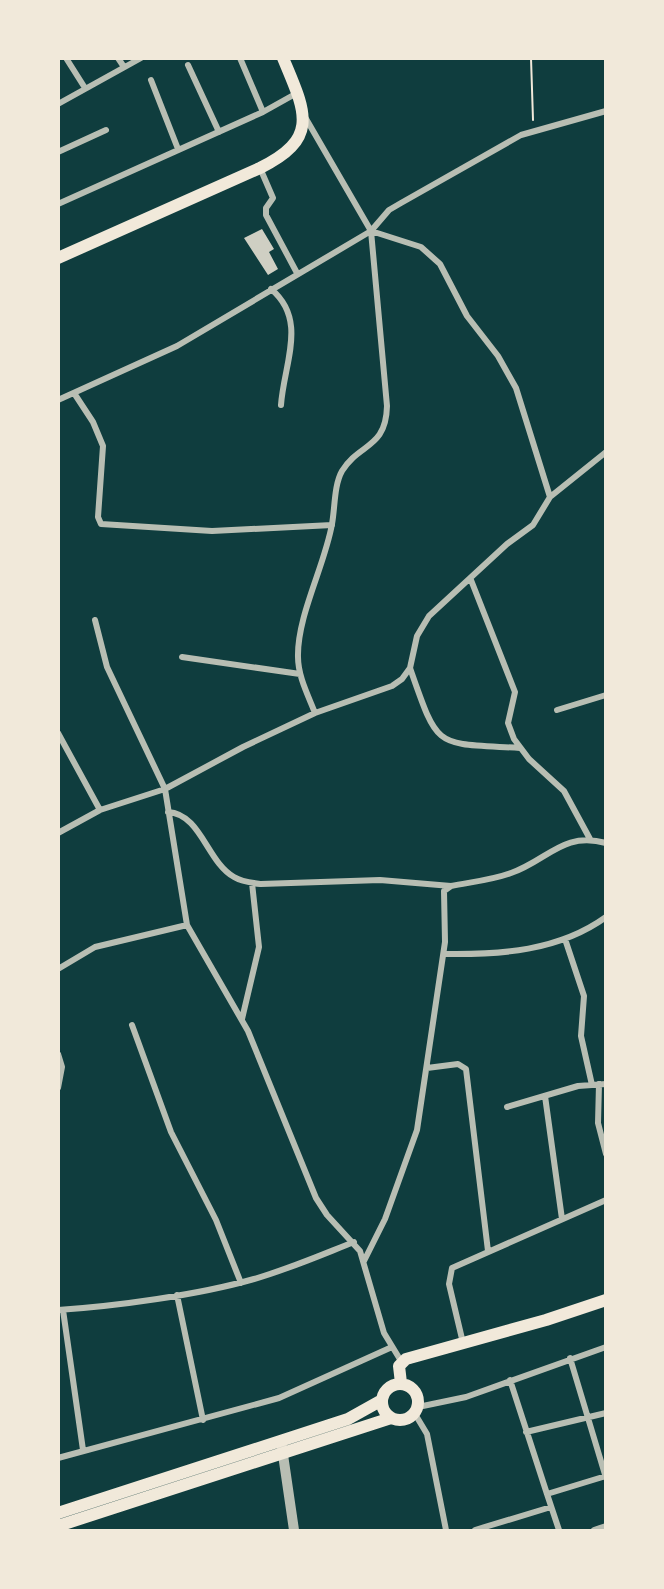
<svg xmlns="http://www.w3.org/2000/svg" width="664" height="1589" font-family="Commissioner,sans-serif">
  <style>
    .building { fill: #cfcfc3 }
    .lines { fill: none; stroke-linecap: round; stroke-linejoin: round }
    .path { stroke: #f1e9da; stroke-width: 2 }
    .minor { stroke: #b8beb3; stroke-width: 6 }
    .tertiary { stroke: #b8beb3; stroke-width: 10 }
    .secondary { stroke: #f1e9da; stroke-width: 12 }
  </style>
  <rect width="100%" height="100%" fill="#0f3d3e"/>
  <path class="building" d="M262,229L274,249L269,252L278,269L268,275L244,238Z"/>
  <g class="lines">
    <path class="path" d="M531,58L533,120"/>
    <path class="minor" d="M66,58L85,88
      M118,58L124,67
      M240,58L263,112
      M188,65L219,132
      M151,80L178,149
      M58,104L141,58
      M305,117L371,231L387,406C386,449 359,443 342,471C334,485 335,508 332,524C325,565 297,616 298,657C298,676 308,695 315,713
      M58,152L106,130
      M260,168L273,198L266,208V215L297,273
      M58,204L263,112L297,93
      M371,231L421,247L440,264L467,316L498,356L516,388L550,497
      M271,289C308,320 284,363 281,405
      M74,393L93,422L103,446L98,517L101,524L212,531L332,525
      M58,400L177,346L371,231L389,210L401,203L521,135L606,111
      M471,580L515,692L508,723L514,739L529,759L564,791L590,839
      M95,620L107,667L165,789L187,925L248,1031L316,1198L327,1215L360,1251L384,1333L401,1361
      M182,657L300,674
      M410,668C439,751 434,743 520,748
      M557,710L606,695
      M58,733L100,810L165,789L243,747L315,713L392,686L402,679L410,668L417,636L429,616L507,544L533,525L550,497L606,452
      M168,812C201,814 207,862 234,877C242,882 252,883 261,884L380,880L451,886
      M58,833L100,810
      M565,939L584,996L581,1036L592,1085
      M444,954C500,955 559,951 606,917
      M58,969L95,947L187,925
      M242,1019L259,947L252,883
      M132,1025L171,1132L216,1220L241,1283
      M58,1054L62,1067L58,1088
      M427,1068L458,1064L466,1069L488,1251
      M599,1084L598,1123L606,1154
      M545,1096L562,1219
      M507,1107L578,1086L606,1084
      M364,1261L385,1219L417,1130L445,942L444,891L451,886C471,882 492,880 511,873C548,860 563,831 606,843
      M177,1295L203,1420
      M58,1310C117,1306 198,1295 254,1279C289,1269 321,1255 354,1242
      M63,1310L83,1450
      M463,1343L449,1284L452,1268L606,1200
      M570,1358L606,1478
      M510,1380L547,1494L606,1476
      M418,1407L466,1397L606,1347
      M415,1414L427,1434L446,1530
      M526,1432L606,1413
      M58,1458L279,1398L392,1347
      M547,1494L559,1530
      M475,1530L551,1507
      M594,1530L606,1526"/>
    <path class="tertiary" d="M281,1441L294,1530"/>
    <path class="secondary" d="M58,258L260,168C321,138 305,111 283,58
      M401,1383L399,1366L406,1359L546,1320L606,1300
      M382 1402a18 18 0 1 1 36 0a18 18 0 1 1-36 0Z
      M58,1513L348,1419L382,1400
      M58,1526L391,1418"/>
  </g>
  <rect width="664" height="1589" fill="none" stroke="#f1e9da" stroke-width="120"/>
</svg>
